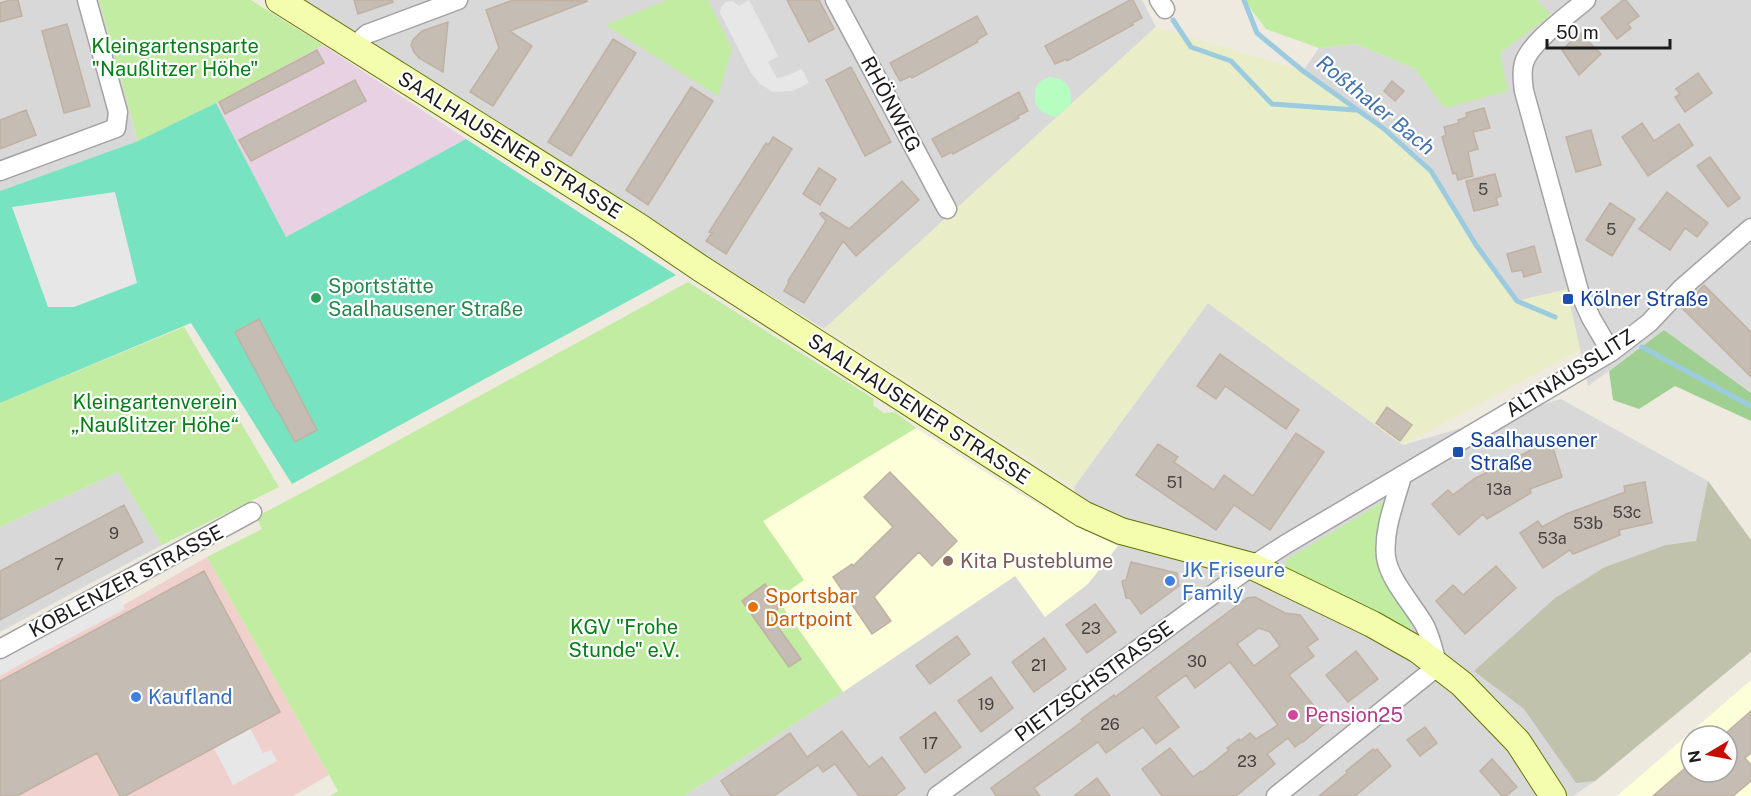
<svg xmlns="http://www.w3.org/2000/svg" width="1751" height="796" font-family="'Public Sans',sans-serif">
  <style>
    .residential { fill: #d9d8d8; fill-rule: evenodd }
    .commercial { fill: #f0d0cd }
    .industrial { fill: #e7d1e2 }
    .education { fill: #fcffd7; fill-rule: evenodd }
    .construction { fill: #c1c2ab }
    .farmland { fill: #e9eec9 }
    .grass { fill: #c1eca1 }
    .forest { fill: #a0d091 }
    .park { fill: #b7fdc1 }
    .pitch { fill: #77e3c0 }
    .parking { fill: #e7e7e7 }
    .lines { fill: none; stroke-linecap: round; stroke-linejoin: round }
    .stream { stroke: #9ccbdf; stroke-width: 5 }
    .building { fill: #c5bcb3; stroke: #c0b1a1; stroke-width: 1.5; fill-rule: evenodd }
    .street-casing { stroke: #a2a2a2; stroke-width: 21 }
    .secondary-casing { stroke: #607400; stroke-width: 28 }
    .street { stroke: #fff; stroke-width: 18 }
    .secondary { stroke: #f4fdae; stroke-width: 26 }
    .leisure-dot { fill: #2e9e5b; stroke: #fff; stroke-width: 2 }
    .transit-dot { fill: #1a4fb4; stroke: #fff; stroke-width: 2 }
    .education-dot { fill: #8d6e63; stroke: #fff; stroke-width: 2 }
    .shop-dot { fill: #3f7fe0; stroke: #fff; stroke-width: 2 }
    .food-dot { fill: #e8710a; stroke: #fff; stroke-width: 2 }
    .hotel-dot { fill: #d1479c; stroke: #fff; stroke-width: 2 }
    .labels { text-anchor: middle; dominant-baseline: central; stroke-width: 4.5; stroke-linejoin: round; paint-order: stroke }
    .number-label { font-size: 16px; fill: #464341 }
    .park-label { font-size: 20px; fill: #047e16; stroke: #fff }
    .street-label { font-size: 20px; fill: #1b1b1b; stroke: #fff }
    .leisure-label { font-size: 20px; fill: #27864d; stroke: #fff; text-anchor: start }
    .transit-label { font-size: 20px; fill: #164399; stroke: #fff; text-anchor: start }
    .education-label { font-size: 20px; fill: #785e54; stroke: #fff; text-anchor: start }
    .shop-label { font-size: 20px; fill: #366cbe; stroke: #fff; text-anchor: start }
    .food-label { font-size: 20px; fill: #c56008; stroke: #fff; text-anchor: start }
    .hotel-label { font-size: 20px; fill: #b23c85; stroke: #fff; text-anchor: start }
    .water-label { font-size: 21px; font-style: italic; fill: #4372af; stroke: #fff }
  </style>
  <rect width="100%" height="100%" fill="#eeeadf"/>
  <path class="residential" d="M0,0H99L138,141L0,191Z
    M296,0H1142L1156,27L824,329Z
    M1537,0H1751V393L1664,330L1588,386L1567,290L1517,301L1476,245L1383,128L1303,71L1319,48L1356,44L1414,68L1446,108L1500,53L1550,15Z
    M1208,303L1403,445L1561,399L1708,481L1751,540V652L1595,781L1573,796H684L843,692L1015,576L1118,546L1080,528L1074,487ZM1384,501L1408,629L1380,613L1343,594L1288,570L1285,565L1287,560Z
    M118,472L162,545L0,632V527Z"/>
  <path class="commercial" d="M207,557L329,775L293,796H0V676Z"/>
  <path class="industrial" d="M323,45L466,139L286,237L216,103Z"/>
  <path class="education" d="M916,428L1017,492L1080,528L1118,546L1088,584L1045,617L1015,576L843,692L777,599L762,521Z
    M1751,680V796H1617ZM1691,736H1727V772H1691Z"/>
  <path class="construction" d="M1708,481L1751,540V652L1595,781L1576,783L1524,709L1474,671L1555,598L1605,567L1666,545L1696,541Z"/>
  <path class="farmland" d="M1156,27L1303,71L1383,128L1431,171L1476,245L1517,301L1567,289L1580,350L1403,445L1208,303L1074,487L824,329Z"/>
  <path class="grass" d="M99,0H251L323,45L216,103L138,141Z
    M667,0H708L732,49L718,96L606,25Z
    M1244,0H1537L1551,15L1500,53L1508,91L1445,108L1414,68L1356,44L1319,48L1266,29Z
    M688,282L874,399L873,405L884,413L895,412L916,428L763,521L804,580L777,599L843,692L684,796H330L338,791L207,557L262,529L256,517L326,480Z
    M184,327L279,487L162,545L118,472L0,527V403Z
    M1384,501L1388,504L1381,524L1414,624L1408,629C1369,606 1329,588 1288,570L1285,565L1286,560Z"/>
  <path class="forest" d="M1664,330L1751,393V421L1675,386L1639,409L1613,400L1609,371Z"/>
  <path class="park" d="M1049,77C1067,79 1072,86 1071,104L1056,117C1044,115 1034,109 1035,95C1035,90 1036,85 1040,82C1042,79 1046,79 1049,77Z"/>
  <path class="pitch" d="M216,103L286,237L466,139L676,275L292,484L191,323L0,403V191L138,141Z"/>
  <path class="parking" d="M749,0L778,56L768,62L777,78L786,76L802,69L809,83L792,91L773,92L760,84L751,73L720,13L721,7L726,2L733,1L739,6Z
    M115,192L137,283L74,307H48L12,207Z
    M119,596L125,609L0,675V660Z
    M250,728L263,753L271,750L277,761L233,785L214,748Z"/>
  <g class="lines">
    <path class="stream" d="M1244,0L1257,33L1303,71L1383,128L1431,171L1476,245L1517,301L1555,317
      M1173,20L1191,47L1231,61L1272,104L1355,110
      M1642,347L1751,406"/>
  </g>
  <path class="building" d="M10,0H18L22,16L0,22V3Z
    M354,0H392L393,2L358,14Z
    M513,0L588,1L510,31L532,46L493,106L470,92L499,48L486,10Z
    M787,0H819L834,29L809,42Z
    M1130,0H1133L1142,18L1132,23L1133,25L1067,61L1066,59L1055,64L1045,46Z
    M1623,0H1626L1639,16L1628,24L1631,28L1617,39L1601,18Z
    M977,16L987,34L977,40L978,42L912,78L911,76L900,81L890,63Z
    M448,22L443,72L419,58L414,52L411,45L413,40L422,31Z
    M67,24L90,106L64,113L42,31Z
    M1580,33L1601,54L1579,75L1562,50Z
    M613,39L636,53L571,156L548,142Z
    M317,50L324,63L225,114L219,102Z
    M851,67L891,142L865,156L826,80Z
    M1698,73L1712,93L1685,112L1675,97L1680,94L1676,89Z
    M355,80L366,101L251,161L239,140Z
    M1392,81L1404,91L1395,101L1384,91Z
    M691,87L713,101L648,205L626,190Z
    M1019,92L1028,111L1018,116L1019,118L953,154L952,152L942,157L932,139Z
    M1484,108L1490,128L1473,132L1478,149L1468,152L1473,176L1458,180L1456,173L1453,174L1442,137L1446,135L1444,127L1459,123L1458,120L1467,117L1466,113Z
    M26,110L36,135L0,149V120Z
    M1642,123L1654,141L1679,124L1693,145L1648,176L1622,137Z
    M1591,130L1601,165L1576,172L1566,137Z
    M773,137L792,149L726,254L706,241L712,233L709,232L766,143L768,145Z
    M1710,157L1740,198L1728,207L1697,166Z
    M819,168L836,179L820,205L803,194Z
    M1495,174L1501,196L1496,198L1498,205L1474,211L1466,181Z
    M902,181L919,200L856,256L843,241L804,303L784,291L789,282L788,281L826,221L820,214L822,212L849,229Z
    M1667,192L1708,223L1697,237L1685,228L1670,250L1639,229Z
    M1610,203L1635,219L1612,256L1586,240Z
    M1534,246L1541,272L1524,277L1522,270L1512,272L1507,254Z
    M1704,285L1751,332V377L1682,308Z
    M259,319L317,430L295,442L278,411H277L235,332Z
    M1220,354L1299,410L1286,429L1225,386L1216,399L1197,386Z
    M1387,407L1412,425L1400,441L1376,423Z
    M1296,433L1324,452L1270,530L1234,505L1216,530L1136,475L1158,444L1178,457L1174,462L1214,490L1224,475L1253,496Z
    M1550,438L1562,477L1530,489L1531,493L1487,519L1483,514L1459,535L1432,504L1448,490L1453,495L1474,479L1531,450L1529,444Z
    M890,472L957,541L932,566L919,552L874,597L891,621L872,634L833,577L852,564L853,566L893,527L864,497Z
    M1645,482L1652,523L1619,530L1620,535L1573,554L1570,550L1543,568L1520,533L1538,521L1542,527L1566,514L1625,492L1624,486Z
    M124,505L143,542L0,620V571Z
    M1131,562L1177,573L1179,586L1141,614L1130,598H1126L1122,581L1126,580Z
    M1496,566L1516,588L1465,634L1436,601L1453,585L1463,595Z
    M204,571L280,712L125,796H120L97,753L17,796H0V681Z
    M765,584L778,603L777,612L770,616L801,659L789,667L742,601Z
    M1255,597L1285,613L1300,615L1318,639L1307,647L1314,656L1289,675L1327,722L1303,742V741L1295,747L1288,738L1267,754L1275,764L1236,796H1162L1142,769L1170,748L1193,777L1201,771L1202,772L1229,750L1227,748L1239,739L1240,741L1250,733L1256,739L1278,725L1230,662L1195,688L1186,675L1156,697L1179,727L1156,744L1143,727L1106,753L1098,742L1034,788L1040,796H996L991,788L1083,721L1081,719L1114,695L1115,697L1247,598ZM1259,628L1270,632L1280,646L1254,666L1237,644Z
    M1095,604L1116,632L1087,653L1066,625Z
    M957,636L970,654L930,684L916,666Z
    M1044,638L1066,669L1034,692L1012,662Z
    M1356,651L1378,679L1348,702L1326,675Z
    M991,677L1013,708L981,732L958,701Z
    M1751,711V753L1745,758L1751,765V781L1733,796H1653L1691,763V772H1727V732Z
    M935,712L961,747L925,773L900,738Z
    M1425,727L1437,743L1420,756L1407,740Z
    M842,731L869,767L882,757L905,788L895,796H859L835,764L823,772L818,765L774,796H731L721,781L790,733L807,757Z
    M1373,749L1375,751L1377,749L1391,766L1355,796H1319L1347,773L1346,771Z
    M1492,759L1517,787L1506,796H1502L1480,771Z
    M1097,778L1110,796H1074Z"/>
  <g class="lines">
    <g class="street-casing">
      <path id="street" d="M835,0L947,209
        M1159,0L1165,9
        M1586,0C1569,15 1530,42 1524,63C1521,73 1523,82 1524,91L1579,291L1591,318L1611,352
        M354,46L367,34L458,0
        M0,171L116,128L118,112L87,0
        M0,649L252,512
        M937,796L1252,566L1286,544L1611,352L1649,323L1682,288L1751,228
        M1276,796L1438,666C1434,653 1431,638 1425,626C1414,606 1389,580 1386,557C1383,530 1395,502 1402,476"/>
    </g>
    <g class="secondary-casing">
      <path id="secondary" d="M279,0L638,226L700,268L1083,514L1121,531L1252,566L1372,624L1418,650L1462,684L1518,742L1553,796"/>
    </g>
    <use href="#street" class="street"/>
    <use href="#secondary" class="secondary"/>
  </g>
  <circle class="leisure-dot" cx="316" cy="298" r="6"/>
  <g class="transit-dot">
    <rect x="1562" y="293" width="12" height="12" rx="3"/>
    <rect x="1452" y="446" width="12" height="12" rx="3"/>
  </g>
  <circle class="education-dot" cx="948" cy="561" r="6"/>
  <g class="shop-dot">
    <circle cx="1170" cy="581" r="6"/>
    <circle cx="136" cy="697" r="6"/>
  </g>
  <circle class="food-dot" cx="753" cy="607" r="6"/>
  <circle class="hotel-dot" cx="1293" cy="715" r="6"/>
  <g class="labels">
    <g class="number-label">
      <text x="1483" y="189">5</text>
      <text x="1611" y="229">5</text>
      <text x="1175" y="482">51</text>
      <text x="1499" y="489">13a</text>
      <text x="1627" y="512">53c</text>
      <text x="1588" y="523">53b</text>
      <text x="114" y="533">9</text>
      <text x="1552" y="538">53a</text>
      <text x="59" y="564">7</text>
      <text x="1091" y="628">23</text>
      <text x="1197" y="661">30</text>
      <text x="1039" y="665">21</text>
      <text x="986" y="704">19</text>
      <text x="1110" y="724">26</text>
      <text x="930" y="743">17</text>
      <text x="1247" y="761">23</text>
    </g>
    <g class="park-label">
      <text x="175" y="46">Kleingartensparte<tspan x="175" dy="23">"Naußlitzer Höhe"</tspan></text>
      <text x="155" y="402">Kleingartenverein<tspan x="155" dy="23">„Naußlitzer Höhe“</tspan></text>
      <text x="624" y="627">KGV "Frohe<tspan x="624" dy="23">Stunde" e.V.</tspan></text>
    </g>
    <g class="street-label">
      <text transform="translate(891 104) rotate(62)">RHÖNWEG</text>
      <text transform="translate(510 145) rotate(32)">SAALHAUSENER STRASSE</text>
      <text transform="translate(1570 373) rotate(-32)">ALTNAUSSLITZ</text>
      <text transform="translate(919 409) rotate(33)">SAALHAUSENER STRASSE</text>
      <text transform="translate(126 581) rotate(-28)">KOBLENZER STRASSE</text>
      <text transform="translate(1094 681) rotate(-36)">PIETZSCHSTRASSE</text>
    </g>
    <g class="leisure-label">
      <text x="328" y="286">Sportstätte<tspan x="328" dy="23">Saalhausener Straße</tspan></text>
    </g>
    <g class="transit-label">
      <text x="1580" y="299">Kölner Straße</text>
      <text x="1470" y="440">Saalhausener<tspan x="1470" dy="23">Straße</tspan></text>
    </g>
    <g class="education-label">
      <text x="960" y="561">Kita Pusteblume</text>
    </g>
    <g class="shop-label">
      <text x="1182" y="570">JK Friseure<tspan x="1182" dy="23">Family</tspan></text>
      <text x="148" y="697">Kaufland</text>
    </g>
    <g class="food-label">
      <text x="765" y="596">Sportsbar<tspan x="765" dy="23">Dartpoint</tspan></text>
    </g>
    <g class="hotel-label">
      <text x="1305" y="715">Pension25</text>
    </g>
    <g class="water-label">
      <text transform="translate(1376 105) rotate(39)">Roßthaler Bach</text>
    </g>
  </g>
  <g transform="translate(1709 754) rotate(260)"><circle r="28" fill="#ffffff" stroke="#a4a4a4" stroke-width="1.5"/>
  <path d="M0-4.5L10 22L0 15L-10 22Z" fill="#c60d00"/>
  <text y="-9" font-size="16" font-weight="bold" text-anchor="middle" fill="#1b1b1b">N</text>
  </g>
  <path d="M1547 39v9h123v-9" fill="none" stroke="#1b1b1b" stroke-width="3"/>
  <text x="1556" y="39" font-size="18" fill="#1b1b1b" stroke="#ffffff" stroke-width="4.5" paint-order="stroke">50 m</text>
</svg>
